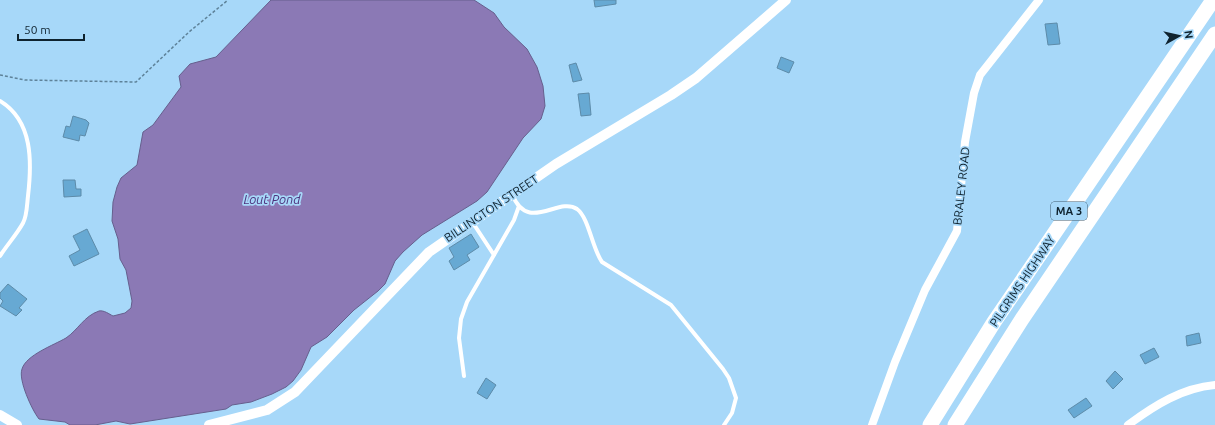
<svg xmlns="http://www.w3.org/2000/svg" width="1215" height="425" font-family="Ubuntu,sans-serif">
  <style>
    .water { fill: #8b79b5; stroke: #665f8d }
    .building { fill: #67a9d3; stroke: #5d8ba9 }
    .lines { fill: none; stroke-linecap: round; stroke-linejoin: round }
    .path { stroke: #5e8299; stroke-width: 1.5; stroke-dasharray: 3 2; stroke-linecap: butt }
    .service { stroke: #fff; stroke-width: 4 }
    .minor { stroke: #fff; stroke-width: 8 }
    .tertiary { stroke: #fff; stroke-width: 10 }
    .motorway { stroke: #fff; stroke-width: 15 }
    .labels { text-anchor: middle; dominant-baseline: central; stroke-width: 3.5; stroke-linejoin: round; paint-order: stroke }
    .shield { fill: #a7d8f9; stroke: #3d596c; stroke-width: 1 }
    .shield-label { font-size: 11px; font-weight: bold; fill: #0f232f }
    .street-label { font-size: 12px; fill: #0f232f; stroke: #a7d8f9 }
    .water-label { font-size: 13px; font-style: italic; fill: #4d327c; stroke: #a7d8f9 }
  </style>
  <rect width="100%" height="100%" fill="#a7d8f9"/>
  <path class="water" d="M271,0H474L494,13L504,27L527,49L537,67L543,86L545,106L541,119L523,138L487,192L477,201L422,235L403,252L395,261L385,284L378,291L354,310L327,337L311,347L301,370L293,381L286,387L272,394L251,402L232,405L226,409L130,424L116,421L95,425H70L65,422L39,419C32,410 18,380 22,369C26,355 54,345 66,338C78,330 84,316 99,311C104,310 109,314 113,316L125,313L131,308L132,301L126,270L120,259L118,239L112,221L113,202L117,187L121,178L137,165L143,132L153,125L181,87L179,76L190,64L216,57Z"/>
  <path class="building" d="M594,0H616V4L595,7Z
    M1057,23L1060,44L1048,45L1045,24Z
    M781,57L794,62L789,73L777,68Z
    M576,63L582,80L573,82L569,65Z
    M589,93L591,115L581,116L578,94Z
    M73,116L86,120L89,123L85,136L80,135L79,141L63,137L66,126L70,127Z
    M63,180H75L76,189H81V196L64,197Z
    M87,229L99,254L74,266L69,256L80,250L73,236Z
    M471,234L479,247L467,255L470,260L454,270L449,261L454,257L449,248Z
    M8,284L27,299L19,308L22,310L16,316L0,306L3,301L0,298V293Z
    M1199,333L1201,343L1187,346L1186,336Z
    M1154,348L1159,357L1145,364L1140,355Z
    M1115,371L1123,379L1113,389L1106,381Z
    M486,378L496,385L487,399L477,393Z
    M1086,398L1092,406L1074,418L1068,410Z"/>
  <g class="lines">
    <path class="path" d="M0,75L25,80L136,82L189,32L228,0"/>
    <path class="service" d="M0,101C33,121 32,162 28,196C27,204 27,216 23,223C17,234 7,245 0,256
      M512,194C528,234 558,196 577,209C589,218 592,248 602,262L671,305L723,369L729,378L736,398L732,413L724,425
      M473,223L494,255
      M464,376L459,338L461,319L467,302L514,220L519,206"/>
    <path class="minor" d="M872,425L895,362L925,290L957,231L965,142L974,93L980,75L1039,0
      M1128,425C1155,405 1182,388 1215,385"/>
    <path class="tertiary" d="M0,415L17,425
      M209,425L267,410L295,392L429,252L556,164L671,95L696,78L786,0"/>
    <path class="motorway" d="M930,425L994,322L1213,0
      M955,425L1022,319L1215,34"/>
  </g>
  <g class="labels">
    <rect class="shield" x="1051" y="202" width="36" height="18" rx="3"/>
    <g class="shield-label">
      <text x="1069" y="211">MA 3</text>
    </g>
    <g class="street-label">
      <text transform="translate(961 186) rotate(-84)">BRALEY ROAD</text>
      <text transform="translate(491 208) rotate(-34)">BILLINGTON STREET</text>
      <text transform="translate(1022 281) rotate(-56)">PILGRIMS HIGHWAY</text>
    </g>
    <g class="water-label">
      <text x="272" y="199">Lout Pond</text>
    </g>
  </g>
  <g transform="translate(1179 36) rotate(82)" stroke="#a7d8f9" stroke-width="3" paint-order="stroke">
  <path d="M0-3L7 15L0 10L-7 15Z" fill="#0f232f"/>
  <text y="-6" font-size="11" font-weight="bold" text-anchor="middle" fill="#0f232f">N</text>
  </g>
  <path d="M18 34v6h66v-6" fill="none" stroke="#0f232f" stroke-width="2"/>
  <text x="24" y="34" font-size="12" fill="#0f232f" stroke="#a7d8f9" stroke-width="3" paint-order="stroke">50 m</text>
</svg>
